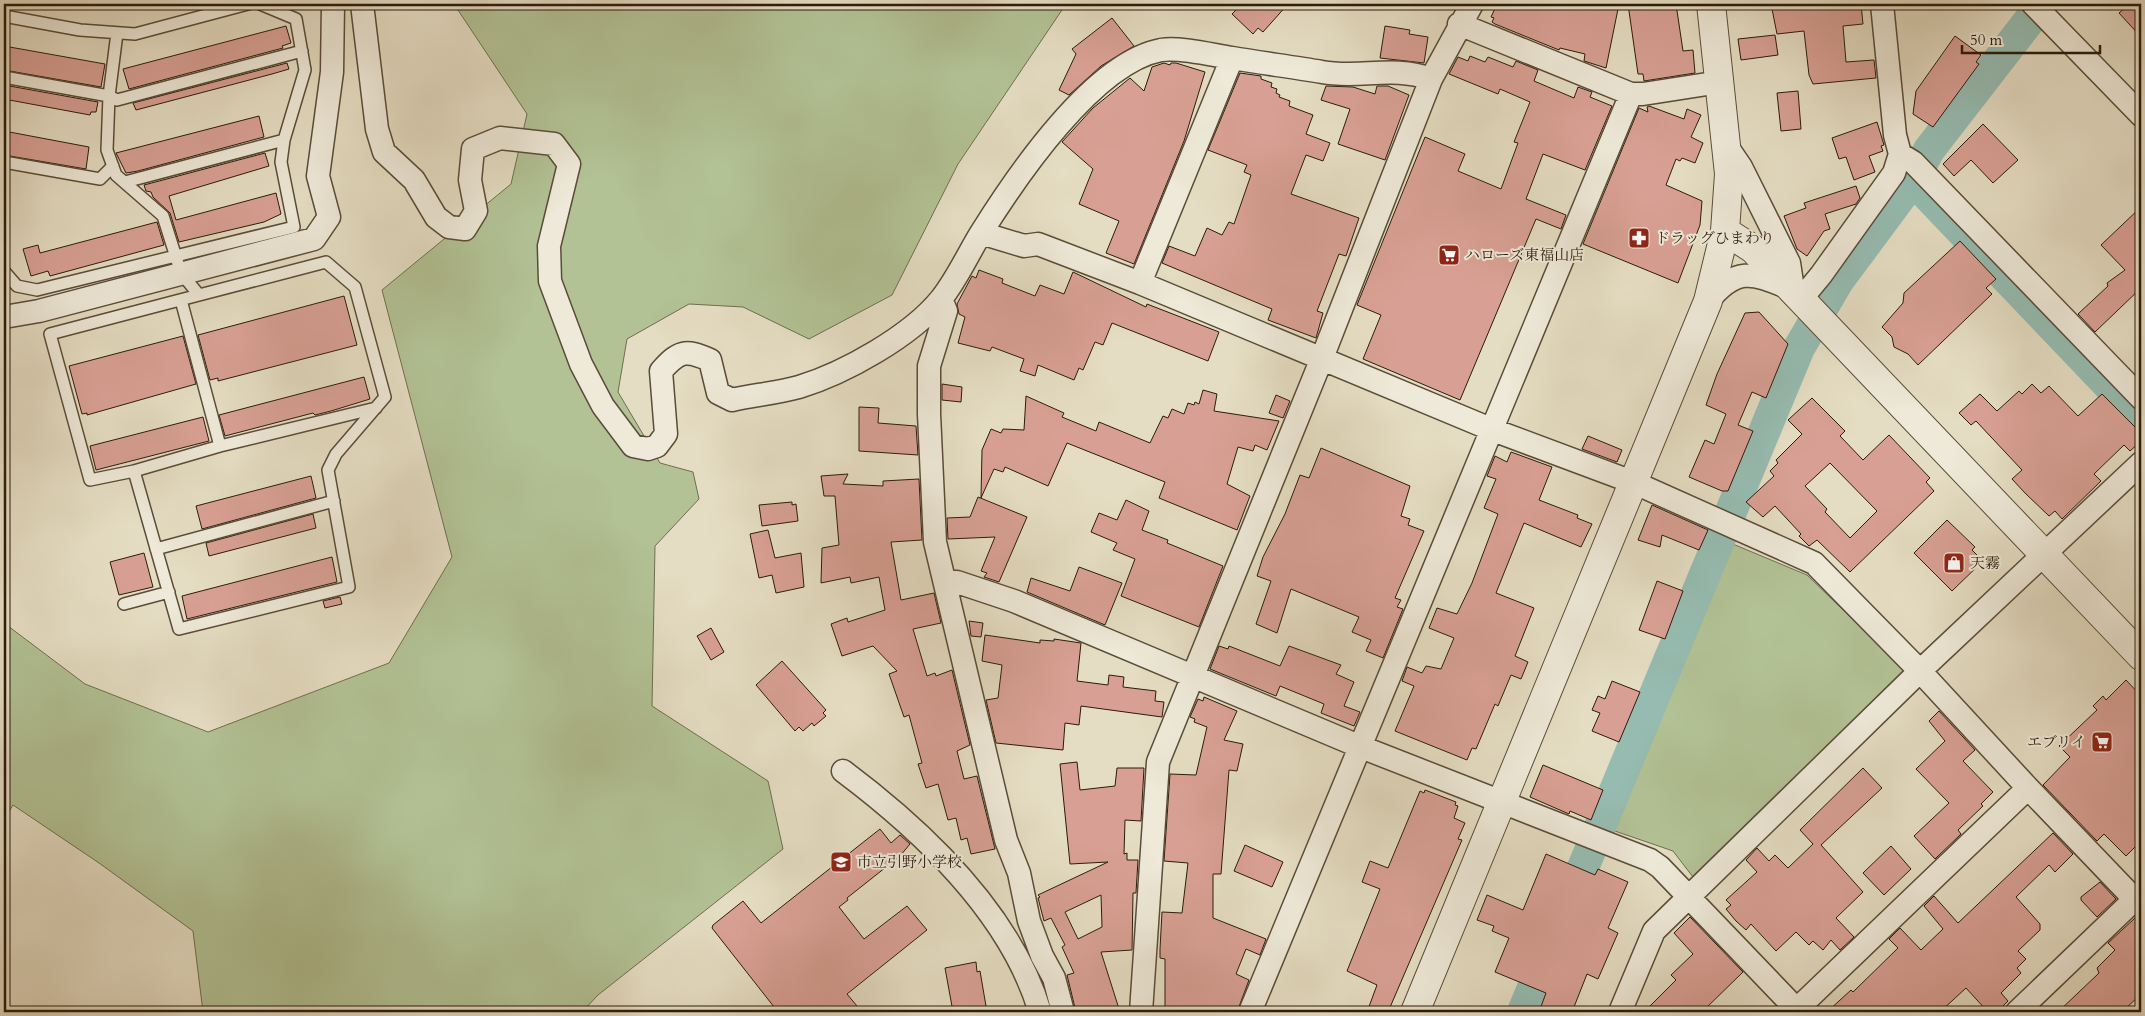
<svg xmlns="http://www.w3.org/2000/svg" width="2145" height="1016" font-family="Cardo,'Noto Serif JP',serif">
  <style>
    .green { fill: #b2c295; stroke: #6e6e50 }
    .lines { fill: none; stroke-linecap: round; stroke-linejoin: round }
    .river { stroke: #96bcb1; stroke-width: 32 }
    .building { fill: #d8a094; stroke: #2b1b0b; fill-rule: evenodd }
    .service-casing { stroke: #5a4c39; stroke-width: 14 }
    .minor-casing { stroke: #5a4c39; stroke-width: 25 }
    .tertiary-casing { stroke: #5a4c39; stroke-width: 30 }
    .service { stroke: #eee9d8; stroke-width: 11 }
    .minor { stroke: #eee9d8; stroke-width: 22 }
    .tertiary { stroke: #eee9d8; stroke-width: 28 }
    .labels { text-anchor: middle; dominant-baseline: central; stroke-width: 4; stroke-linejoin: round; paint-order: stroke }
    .poi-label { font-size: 15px; fill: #2b1b0b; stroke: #eee9d8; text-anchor: start }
  </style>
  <rect width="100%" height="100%" fill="#e5ddc3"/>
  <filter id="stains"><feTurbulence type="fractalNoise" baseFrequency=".004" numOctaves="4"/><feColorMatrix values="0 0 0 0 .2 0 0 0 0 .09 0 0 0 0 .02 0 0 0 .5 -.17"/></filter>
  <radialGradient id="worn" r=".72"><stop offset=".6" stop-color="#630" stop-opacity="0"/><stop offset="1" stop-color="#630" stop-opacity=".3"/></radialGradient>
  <path class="green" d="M454,4H1066L958,164L892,295L809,339L743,307L689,304L627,339L618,392L660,463L693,472L699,499L655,546L652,706L768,781L783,849L598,995L582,1012H203L193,931L99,863L13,805L4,820V623L85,684L208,732L389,663L452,557L382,290L511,184L527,114Z
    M1728,542L1807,575L1906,671L1693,877L1673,851L1609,829Z"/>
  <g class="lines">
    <path class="river" d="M1913,180L2141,419
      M1523,1012L1799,348L1838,281L1913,180L1929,150L2042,4"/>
  </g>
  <path class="building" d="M1242,4H1288L1263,32L1258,28L1253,34L1232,14Z
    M1497,4H1619L1606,68L1584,61L1585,54L1560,48L1559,50L1495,24L1492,22L1494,18L1491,17Z
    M1628,4H1676L1683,51L1693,50L1695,73L1644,81L1643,74H1638Z
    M1771,4H1827V8L1861,4L1863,24L1843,26L1846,62L1874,60L1876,78L1813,84L1809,75L1804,31L1777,34Z
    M2130,4H2141V37L2119,13Z
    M1112,18L1134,46L1101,66L1069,95L1059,90L1076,54L1072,49Z
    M286,26L291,43L282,46L283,48L129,89L123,69Z
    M1385,26L1410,30L1409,34L1428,37L1424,63L1380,58Z
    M1775,35L1778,55L1741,60L1738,39Z
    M1955,36L1981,55L1976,62L1979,64L1933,127L1913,114L1916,91Z
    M4,46L105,64L101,87L4,70Z
    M1470,56L1485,62L1488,57L1513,67L1516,61L1538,70L1534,81L1574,98L1578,87L1592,92L1590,97L1612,106L1585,170L1543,154L1526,199L1566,215L1561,229L1536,219L1460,400L1363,359L1381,315L1357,305L1425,137L1465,154L1458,171L1501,189L1518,143L1514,142L1530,102L1500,89L1498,94L1449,74L1458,57L1468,61Z
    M287,63L289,69L272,74L136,110L133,103Z
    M1164,63L1170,65L1171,63H1176L1205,72L1184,141L1134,264L1106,253L1119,221L1079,204L1093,169L1062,142L1093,108L1130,78L1144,91L1152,67Z
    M1240,73L1261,76V79L1272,83L1271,87L1277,89L1276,93L1280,95L1279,97L1290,101L1289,106L1313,115L1306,134L1330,143L1323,161L1306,155L1291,194L1359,218L1346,256L1339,254L1317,311L1323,313L1316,338L1268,320L1272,309L1162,263L1169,246L1195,256L1207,228L1222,235L1229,222L1234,224L1251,175L1244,172L1247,165L1208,150Z
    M4,85L98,102L96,112H91L90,115L4,99Z
    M1326,86L1353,87L1375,94L1377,86H1388L1409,95L1385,160L1338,144L1350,109L1321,100Z
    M1798,91L1801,129L1781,131L1777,93Z
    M1649,106L1684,119L1687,109L1701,115L1691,137L1703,143L1695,163L1682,158L1680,161L1676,159L1666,185L1702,201L1700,225L1678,283L1583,244L1639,108L1648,112L1647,107Z
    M259,116L264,137L138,171L126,173L116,153Z
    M1877,122L1884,145L1881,146L1883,151L1869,156L1875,172L1854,180L1846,157L1839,159L1832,138Z
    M1983,124L2018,160L1993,183L1971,160L1954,176L1943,164Z
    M4,131L89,147L86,169L4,155Z
    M265,153L269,166L169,196L176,220L276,193L281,214L264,222L179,242L170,213L153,197L151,192L146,191L144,185Z
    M1856,186L1860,198L1856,204L1825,214L1830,229L1824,231L1807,256L1797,249L1784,216L1806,208L1804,203Z
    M2141,207V288L2095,332L2078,314L2108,286L2107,283L2125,270L2101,245Z
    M157,222L164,245L50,276L48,271L31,276L23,249L38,245L40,253Z
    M1960,241L1996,279L1986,288L1992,294L1918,365L1908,354L1894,347L1892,337L1882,327L1903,303L1904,293Z
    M979,270L1003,279L1002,283L1035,296L1040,285L1064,294L1073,272L1146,307L1147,304L1219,332L1208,361L1112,323L1103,345L1095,342L1083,370L1079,368L1074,380L1038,365L1035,376L1020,371L1024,359L992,347L990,351L958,343L965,317L959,314L957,304L972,276L976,278Z
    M344,296L357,345L218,381V378L210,380L198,335Z
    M1759,312L1788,344L1766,398L1752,392L1738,425L1753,431L1728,491H1722L1689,477L1705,440L1714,444L1726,414L1706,405L1717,374L1745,313Z
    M183,336L196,384L87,415V413L82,414L69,366Z
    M364,377L370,399L331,411L315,415L313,413L225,436L219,415Z
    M942,384L962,387L961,402L942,400Z
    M2032,384L2041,393L2049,386L2078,416L2102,394L2141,433V441L2130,451L2124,445L2094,474L2101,481L2062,519L2055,511L2049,516L2025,493L2012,479L2022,470L1976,421L1971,425L1959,413L1980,394L1997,411L2019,391L2022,394Z
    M1203,390L1217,394L1214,411L1279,421L1267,450L1255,445L1253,451L1238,447L1227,484L1250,496L1237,530L1159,498L1165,482L1067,443L1048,486L1005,467L1003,472L994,469L981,498L982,450L991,429L1001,433L1003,429L1024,430L1026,396L1064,413L1062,417L1096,431L1099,422L1150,443L1163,416L1168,418L1172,409L1184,414L1188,403L1194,405L1195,402L1199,404Z
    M1276,395L1290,401L1283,418L1269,413Z
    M1812,398L1845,431L1840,436L1863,460L1889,435L1930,478L1926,482L1934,491L1850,572L1817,540L1809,546L1799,536L1801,534L1775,506L1763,517L1746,502L1774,476L1770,471L1778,463L1776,460L1802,434L1788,420ZM1830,463L1877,511L1850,538L1825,512L1827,509L1805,486Z
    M859,407L879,408L878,423L916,426L918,455L859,451Z
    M203,417L209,441L96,470L90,446Z
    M1588,436L1622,450L1617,462L1582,449Z
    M1321,448L1410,486L1401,516L1410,519L1408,525L1424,531L1395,598L1401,600L1397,607L1403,609L1383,658L1366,651L1371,640L1352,632L1359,617L1291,589L1277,633L1256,624L1271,581L1257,576L1263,557L1285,514L1300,475L1309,478Z
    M1511,452L1552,467L1539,500L1578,515L1577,518L1592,524L1581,547L1524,523L1496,593L1534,608L1515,656L1528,662L1521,679L1511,675L1498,706L1495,704L1476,749L1472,748L1467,760L1395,731L1414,686L1402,681L1407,667L1422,673L1426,666L1441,669L1454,638L1429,628L1437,608L1457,614L1472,583L1498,514L1484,508L1496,479L1487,476L1495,456L1507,462Z
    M848,474L843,484L883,486V481L919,479L922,540L891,542L901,600L934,593L941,623L913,629L927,676L935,673L936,676L952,670L970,745L957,751L964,779L977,776L995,849L971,854L967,838L961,840L956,818L948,820L938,784L926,788L918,764L922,763L909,715L904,717L889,674L897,671L873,646L842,656L831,624L847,618L848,622L885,610L879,577L851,583L850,577L821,583L822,548L839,545L835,496H824L821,476Z
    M311,476L316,498L202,529L196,506Z
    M978,497L1027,517L999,582L984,577L987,573L981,571L995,537L948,539L947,518L970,517Z
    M1126,500L1149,511L1142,530L1168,540L1167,543L1223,566L1199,627L1121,596L1135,559L1113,550L1117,543L1091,532L1099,513L1117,520Z
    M792,502V505L796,504L798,521L762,526L759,505Z
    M1652,505L1708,530L1699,550L1662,535L1660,547L1638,540Z
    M313,514L316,528L209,556L206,543Z
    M1947,520L1975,547L1972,550L1983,561L1952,591L1914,553Z
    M768,530L775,558L801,553L804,587L776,593L772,575L759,578L750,534Z
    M144,553L153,587L119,595L110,562Z
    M332,557L337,582L187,619L182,596Z
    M1079,567L1122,583L1105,625L1027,592L1031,578L1070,591Z
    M1657,581L1683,591L1665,639L1639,630Z
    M340,597L342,604L325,608L323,601Z
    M969,621L983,623L981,637L971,636Z
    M711,628L724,652L711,660L697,636Z
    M985,635L1040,643V640L1054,641V639L1081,643L1077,681L1108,685L1109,675L1124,677L1123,687L1156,691L1155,701L1164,702L1162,717L1081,706L1079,725L1065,723L1063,750L996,743L986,700L998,698L1002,665L982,661Z
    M1219,646L1228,649L1229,646L1280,666L1289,646L1341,665L1336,674L1354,682L1344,706L1360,712L1354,726L1321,713L1324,704L1280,686L1276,696L1210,669Z
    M782,661L826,710L823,713L826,716L814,726L812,723L803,731L799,727L795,731L756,685Z
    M2126,680L2141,696V841L2126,856L2104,834L2097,841L2043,785L2070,757L2059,746L2097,710L2093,706L2103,696L2106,700Z
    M1612,681L1640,692L1619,742L1592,731L1600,713L1592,710L1598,696L1605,699Z
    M1204,697L1237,711L1224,740L1243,744L1237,771L1229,770L1221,874H1213V918L1266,939L1260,955L1246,949L1236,974L1249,980L1237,1012H1165V959L1160,958V949L1162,912L1182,913L1188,863L1164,861L1170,774L1196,775L1207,727L1194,722L1195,719L1190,717L1198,699L1203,701Z
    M1939,711L1975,750L1963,761L1993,792L1981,804L1983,806L1958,830L1961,834L1935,859L1914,836L1949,803L1916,769L1945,741L1929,721Z
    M1077,762L1080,790L1115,786L1117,768H1144L1141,821L1125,820L1124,854L1127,853V860H1138L1136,893H1133L1132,950L1101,952L1120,1012H1076L1067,975L1074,973L1062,947L1065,945L1051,918L1044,921L1038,898L1040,897L1038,895L1108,862L1070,864L1060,764ZM1101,895L1102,927L1078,939L1065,912Z
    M1543,765L1603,790L1591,820L1570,811L1569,814L1530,797Z
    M1863,768L1882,788L1821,845L1863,892L1836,918L1854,937L1840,950L1831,940L1823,950L1813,941L1809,945L1796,932L1776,951L1751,924L1746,930L1736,921L1726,909L1731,905L1726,900L1757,872L1746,860L1757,848L1769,861L1775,855L1788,868L1813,844L1800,830Z
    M1425,790L1456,802L1455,805L1458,806L1454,818L1465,823L1458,839L1462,840L1388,1012H1367L1377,985L1347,971L1380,889L1362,882L1370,861L1388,868L1420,791L1424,793Z
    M880,829L891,843L900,835L910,844L900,856L847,898L848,900L839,907L864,939L907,906L927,930L847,994L862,1012H778L712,928L713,925L743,901L761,923Z
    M2053,833L2073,854L2055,872L2049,865L2016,897L2040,924V930L2018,951L2026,959L2017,968L2021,973L2001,993L2008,1001L1997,1012H1988L1966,988L1940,1012H1827L1851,990L1853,992L1898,948L1889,939L1900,928L1921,950L1943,929L1924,906L1934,896L1958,923Z
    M1245,845L1283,862L1272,887L1234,871Z
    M1891,846L1911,869L1884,895L1863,873Z
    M1546,854L1595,875L1598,869L1628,882L1608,928L1618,933L1598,979L1587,974L1572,1012H1539L1546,993L1495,972L1509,938L1492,931L1494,926L1477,920L1487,895L1523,910Z
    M2100,882L2116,899L2097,917L2081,900V897Z
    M1690,917L1743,972L1702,1012H1644L1676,980L1671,975L1693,954L1674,933Z
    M2135,918L2141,924V994L2122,1012H2058L2099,973L2097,968L2115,950L2108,943Z
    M976,962L977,972L980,971L987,1012H953L945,968Z"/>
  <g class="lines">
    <g class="service-casing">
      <path id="service" d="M4,16L80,30L135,34L248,4
        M117,33L109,96L107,150L116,175L163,216L181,273L199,295L326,262L355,287L385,397L336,454L328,470L349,587L179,629L134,471L90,480L50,334L199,295
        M4,77L109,96L117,100L302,51
        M4,162L100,179L113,166
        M125,182L284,140
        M4,271L17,286L37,290L294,227L281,162L284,140L305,70L296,19L260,4
        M181,300L220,446
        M134,471L220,446L376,408
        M156,549L334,501
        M124,604L169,592"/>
    </g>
    <g class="minor-casing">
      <path id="minor" d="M362,4L377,129L384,152L414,180L436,217L449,227L465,229L476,211L470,180L473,149L500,138L554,144L569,164L549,246L550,281L581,364L603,406L633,446L648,449L657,446L666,434L661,371C679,351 685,349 710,360L718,393L732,400C754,395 778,393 799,387C845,373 911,336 941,299C957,279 968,254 981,233L1024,246L1038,244L1140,283L1493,430L1635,483L1814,563L1920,671L2028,788L2141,906
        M2033,4L2141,115
        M1459,24L1631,94H1643L1720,82
        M1726,145L1741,167L1789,263L1793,289
        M1900,154L1913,162L2141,398
        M981,233C1016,177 1093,63 1161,50C1181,47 1212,55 1232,58C1262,63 1292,67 1322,72C1360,79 1392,65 1431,79
        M1140,283L1232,58
        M1802,298L1821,275L1894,173L1900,154L1895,135L1882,4
        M941,299L946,311L929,366V414L935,542L1006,840L1019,873L1029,921L1042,956L1054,978L1063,1012
        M1708,301C1736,267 1751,272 1789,288
        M4,317L39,311L314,239L329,217L318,176L332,72L333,4
        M945,582H957L1014,601L1361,747L1650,860L1660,867L1799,1012
        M843,771C923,831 1011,914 1040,1012
        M1141,1012L1158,762L1322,358L1431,79L1472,4
        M1250,1012L1631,94
        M1620,1012L1654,931L1920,671L2141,463
        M1794,1012L2028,788
        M2017,1012L2135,899"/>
    </g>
    <g class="tertiary-casing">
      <path id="tertiary" d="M1725,231L1753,249L2141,656
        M1415,1012L1708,301L1725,231L1729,174L1711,4"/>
    </g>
    <use href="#service" class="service"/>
    <use href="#minor" class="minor"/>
    <use href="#tertiary" class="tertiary"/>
  </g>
  <defs>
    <g id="pharmacy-square" transform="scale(1.125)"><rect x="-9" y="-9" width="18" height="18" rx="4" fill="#8f2418" stroke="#eee9d8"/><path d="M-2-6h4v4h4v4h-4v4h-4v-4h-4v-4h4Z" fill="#fff"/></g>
    <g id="supermarket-square" transform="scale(1.125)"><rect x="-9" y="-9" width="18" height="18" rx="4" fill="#8f2418" stroke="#eee9d8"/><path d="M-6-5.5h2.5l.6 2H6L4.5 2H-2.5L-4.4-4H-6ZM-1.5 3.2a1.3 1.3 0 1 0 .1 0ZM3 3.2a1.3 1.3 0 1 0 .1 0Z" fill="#fff"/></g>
    <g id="shop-square" transform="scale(1.125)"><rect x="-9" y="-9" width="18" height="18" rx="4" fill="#8f2418" stroke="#eee9d8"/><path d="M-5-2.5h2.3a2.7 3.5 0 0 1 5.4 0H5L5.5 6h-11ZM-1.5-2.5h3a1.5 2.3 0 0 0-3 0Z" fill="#fff"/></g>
    <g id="school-square" transform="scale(1.125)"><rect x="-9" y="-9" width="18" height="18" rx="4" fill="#8f2418" stroke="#eee9d8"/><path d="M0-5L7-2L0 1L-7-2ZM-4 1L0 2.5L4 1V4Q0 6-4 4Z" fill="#fff"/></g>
  </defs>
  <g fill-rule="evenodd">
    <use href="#pharmacy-square" x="1639" y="238"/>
    <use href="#supermarket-square" x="1449" y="255"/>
    <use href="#shop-square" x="1954" y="563"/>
    <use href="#supermarket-square" x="2102" y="742"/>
    <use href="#school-square" x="841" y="862"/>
  </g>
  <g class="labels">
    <g class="poi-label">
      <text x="1655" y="238">ドラッグひまわり</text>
      <text x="1465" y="255">ハローズ東福山店</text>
      <text x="1970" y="563">天霧</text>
      <text x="2086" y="742" text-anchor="end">エブリイ</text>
      <text x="857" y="862">市立引野小学校</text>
    </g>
  </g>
  <rect width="2145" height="1016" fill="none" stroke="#e5ddc3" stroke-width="20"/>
  <rect x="5" y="5" width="2135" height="1006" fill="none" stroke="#2b1b0b" stroke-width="2.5"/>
  <rect x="10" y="10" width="2125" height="996" fill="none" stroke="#2b1b0b"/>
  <path d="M1962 45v8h138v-8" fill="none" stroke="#2b1b0b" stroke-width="2.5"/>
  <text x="1970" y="45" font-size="15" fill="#2b1b0b" stroke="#eee9d8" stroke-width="4" paint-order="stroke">50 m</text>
  <rect width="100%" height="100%" filter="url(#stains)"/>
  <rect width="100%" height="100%" fill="url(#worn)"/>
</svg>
